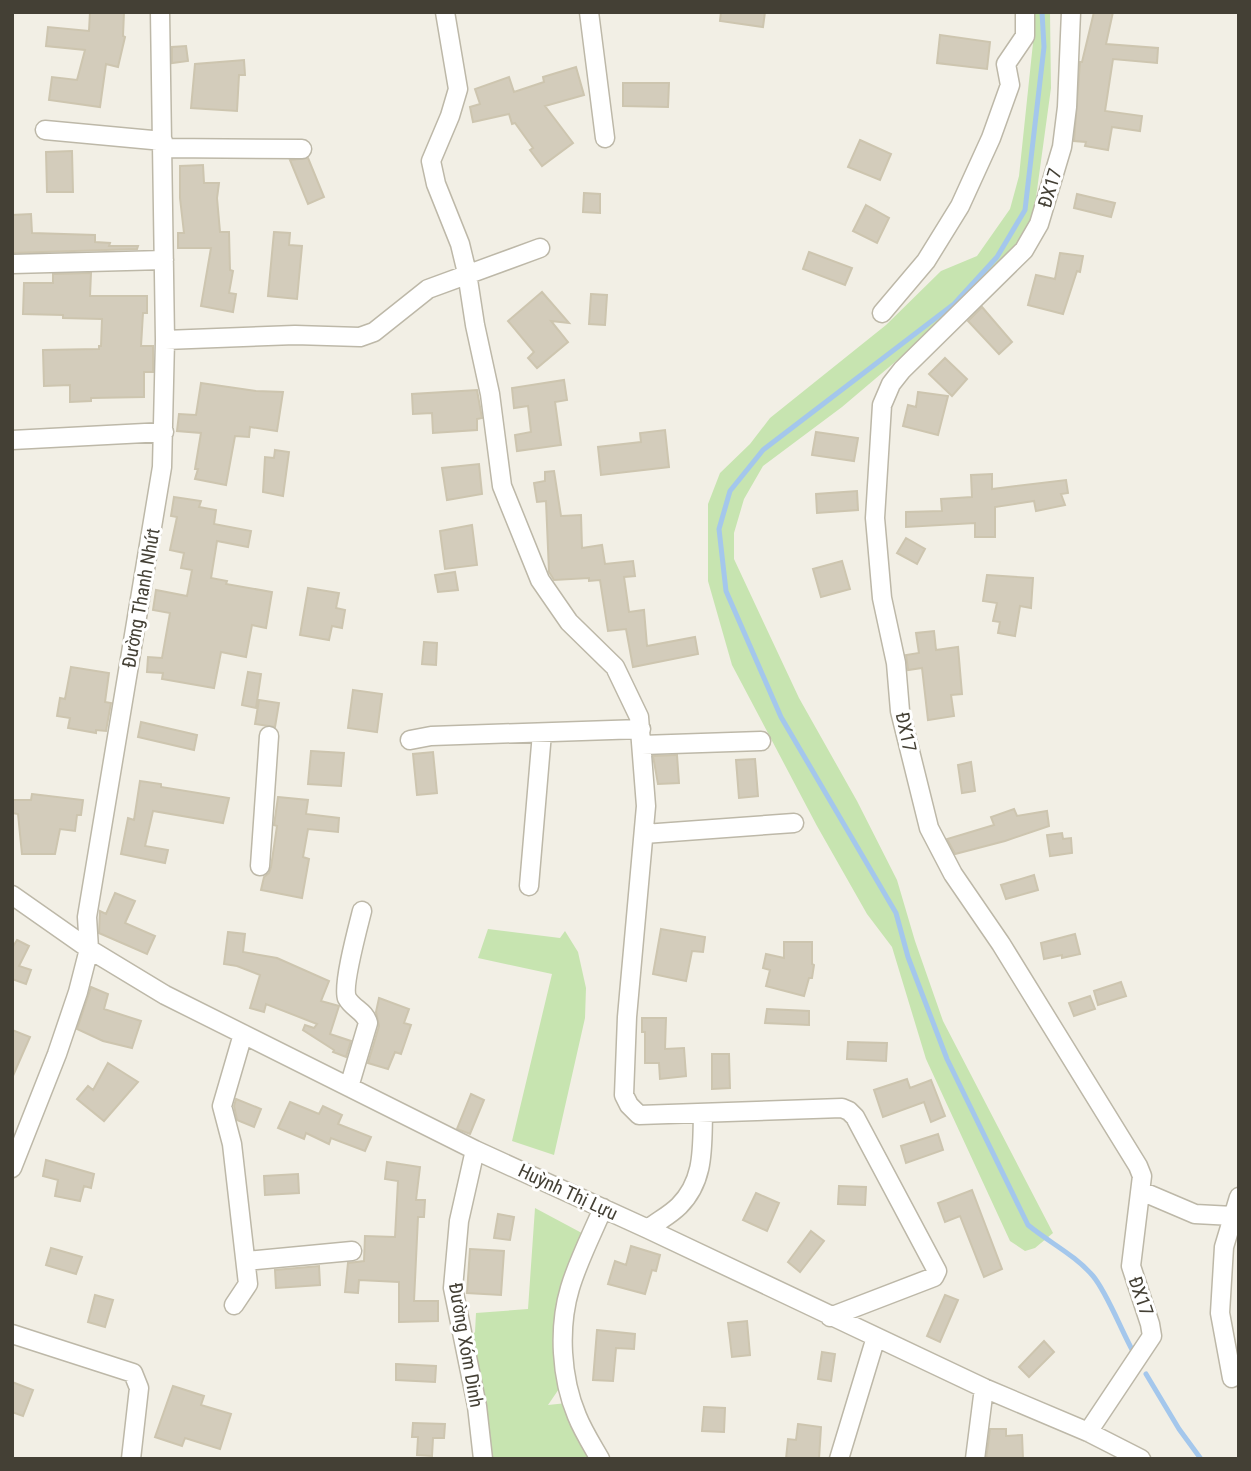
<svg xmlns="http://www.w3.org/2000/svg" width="1251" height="1471" font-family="'Roboto Condensed',sans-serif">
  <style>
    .green { fill: #c7e4b0 }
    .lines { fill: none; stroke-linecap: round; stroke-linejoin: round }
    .stream { stroke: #a4c7ec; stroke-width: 5 }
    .building { fill: #d3ccbb; stroke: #cdc5af; stroke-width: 2 }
    .minor-casing { stroke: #bdb8a8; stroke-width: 21 }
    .minor { stroke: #fff; stroke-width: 18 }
    .labels { text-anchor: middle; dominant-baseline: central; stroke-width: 6; stroke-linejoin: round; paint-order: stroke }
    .street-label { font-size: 19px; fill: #444035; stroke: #fff }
  </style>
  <rect width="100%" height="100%" fill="#f2efe5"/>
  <path class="green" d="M1030,12H1050L1051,88L1034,212L1016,250L980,290L842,407L763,466L744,499L734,533V559L799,698L857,801L897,880L915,941L943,1021L1053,1233L1035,1248L1025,1251L1010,1241L926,1059L892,947L867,914L817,826L732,665L708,581V504L720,473L750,444L770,418L886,325L941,271L977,256L1010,209L1019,176L1033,43Z
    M488,929L560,938L565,931L578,952L586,988L585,1018L554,1155L512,1141L552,974L478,958Z
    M535,1208L593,1239L561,1337L563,1383L548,1405L567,1403L599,1459H490L467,1342L475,1332L476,1313L528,1309Z"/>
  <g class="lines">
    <path class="stream" d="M1042,12L1044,47L1025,210L997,257L954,304L763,450L730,491L719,529L726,591L781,717L896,913L908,957L947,1059L1028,1225C1050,1243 1075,1255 1093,1276C1108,1294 1122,1333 1135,1355
      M1146,1374L1179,1429L1201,1459"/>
  </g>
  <path class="building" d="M90,12H124L123,36L125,37L118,67L106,64L100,107L49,100L52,77L77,80L85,50L46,46L48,27L89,31Z
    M721,12H765L763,27L720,21Z
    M1094,12H1113L1106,44L1158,48L1157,63L1113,59L1105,111L1142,116L1140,131L1112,127L1108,150L1085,146L1086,142L1074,141L1080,62H1082Z
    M940,35L990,42L987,69L937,63Z
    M186,46L188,61L172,63V47Z
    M244,60L245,75H239L237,111L191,108L195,64Z
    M576,67L584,95L545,106L573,143L542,166L530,150L533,148L515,123L512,124L509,114L473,122L470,107L480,104L475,89L509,77L514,92L544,82L543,77Z
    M623,83H669L668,107L623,106Z
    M860,140L891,154L880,180L848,167Z
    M72,151L73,192H47L46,152Z
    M308,158L324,197L308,204L290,160Z
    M203,165L204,183H219L217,198L220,232H229L230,270L233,271L229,293L236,294L233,312L201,306L211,248H178V233H184L180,198V166Z
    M584,193L600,194V213L583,212Z
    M1077,194L1115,203L1111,217L1074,208Z
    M866,205L889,218L877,243L853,231Z
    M31,214L32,233L95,235V242L110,243L109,246H138L137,249L12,253V215Z
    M274,232L290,233L289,245L302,246L297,299L268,296Z
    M809,252L852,268L845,285L803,269Z
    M1060,253L1083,256L1080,272L1077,271L1063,314L1028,305L1036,275L1055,279Z
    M91,273L90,296H147V313H143L141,346H153V372H144V397L91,398V401L70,402V385L44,386L43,350L99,349V346H101L102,319L63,318V315L23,314L24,283H53V274Z
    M542,292L569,323L551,321L568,342L537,368L528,358L534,352L508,321Z
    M591,294L607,295L605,325L589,324Z
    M982,307L1012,342L999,354L968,321Z
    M945,358L967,379L952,396L929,374Z
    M564,380L567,400L555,402L561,445L517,451L515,435L531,432L528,406L514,408L512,388Z
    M201,383L256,391L283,392L277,431L250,427L249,437L235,436L226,485L195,479L198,469H195L201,433L177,431L179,414L196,415Z
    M477,390L482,418L477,419V430L433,433L432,413L413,414L412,394Z
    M918,392L948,396L938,435L903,426L908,405L916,407Z
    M665,430L669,467L601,475L598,447L641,442L640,433Z
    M816,432L858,438L854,461L812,455Z
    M275,450L289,452L283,496L263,492L265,457L274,458Z
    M479,464L482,494L447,500L442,468Z
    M554,471L561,516L581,515L582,548L602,545L605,564L633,561L635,576L624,577L629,612L644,610L647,646L695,637L698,654L633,667L626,629L608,631L600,580L589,581V578L554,580L549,572L546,501L537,502L534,483L545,481V472Z
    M992,474V489L1066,480L1068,493L1061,494L1065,505L1036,511L1034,501L995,507V537H975V523L906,527V512L942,511L941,499L972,497L971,475Z
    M857,491L858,510L817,513L816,494Z
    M174,497L201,501L199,507L216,510L214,524L251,531L248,547L217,541L211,578L227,581L226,584L272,592L266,628L252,625L246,657L221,652L214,688L162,679L163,673L147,672L148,657L162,658L170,613L153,610L156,590L187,596L192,570L181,568L184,553L170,550L177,517L171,516Z
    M472,525L477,565L445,569L440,531Z
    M906,538L925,549L917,564L897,553Z
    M842,561L850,589L821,597L813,569Z
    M455,572L458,590L438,592L435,575Z
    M987,575L1033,578L1031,608L1020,606L1015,636L998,633L1000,622L993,621L997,603L983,601Z
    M308,588L339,593L336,608L345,610L342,628L332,626L329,640L300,635Z
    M934,631L936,650L958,647L962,694L951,695L954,716L928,720L922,668L908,670L906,655L919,653L916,633Z
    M424,642L437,643L436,665L422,664Z
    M71,667L109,673L105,702L111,703L106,731L96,730V733L68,728L70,718L57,716L60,698L65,699Z
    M248,672L261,674L256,708L242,705Z
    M353,690L382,694L377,732L348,728Z
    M259,700L279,703L275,727L255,724Z
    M141,722L197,735L194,750L138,737Z
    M311,751L344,753L341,786L308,784Z
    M433,752L437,793L417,795L413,754Z
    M677,755L679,783L658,784L653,756Z
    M755,759L758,796L739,798L736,760Z
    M971,762L975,791L962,793L958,765Z
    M140,781L161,784V787L229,798L223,823L153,811L145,846L168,850L165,863L121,854L128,818L134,820Z
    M32,794L83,800L81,815H77L75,831L60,829L55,854H22L18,814L12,813V800H31Z
    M278,797L308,800L306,814L339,818L338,832L308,829L303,857L309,859L302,898L261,890L264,877L269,873L271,867L277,826L274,825Z
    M1014,809L1017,816L1047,811L1049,826L1005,841L955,854L947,839L994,825L991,817Z
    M1062,833L1063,839L1071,838L1072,853L1050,856L1047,835Z
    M1034,875L1038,890L1006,899L1001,885Z
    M115,893L135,901L125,923L155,936L147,954L99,933L100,911L106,914Z
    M661,929L705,937L703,952L692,951L686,981L653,974Z
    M228,932L245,934L243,952L277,958L329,981L321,1001L339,1006L330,1034L351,1041L346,1057L333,1052L334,1050L303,1030L305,1025L314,1028L317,1024L266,1004L264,1012L250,1008L260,975L237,966L224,964Z
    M1075,934L1080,954L1062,958V955L1044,959L1041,943Z
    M17,940L29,946L19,966L31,970L26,984L12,979V948Z
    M784,942H812V964L814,965L812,978H809L804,996L766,986L770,970L763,968L766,954L784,958Z
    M1121,982L1126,996L1098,1005L1094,991Z
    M91,987L108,994L104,1009L141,1021L132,1048L103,1041L77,1029Z
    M1090,996L1095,1009L1074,1016L1069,1003Z
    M379,998L409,1009L404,1023L411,1025L401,1054L395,1052L388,1069L368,1063L379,1026L376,1012Z
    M767,1009L809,1011V1025L765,1023Z
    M642,1018H666L665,1049L684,1048L686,1076L660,1079L659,1063H645V1032H642Z
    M12,1030L30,1037L12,1078Z
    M848,1042L887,1043L886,1061L847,1059Z
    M712,1054H729L730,1088L712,1089Z
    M108,1063L138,1082L104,1121L77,1099L88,1086L93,1090Z
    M907,1079L910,1088L931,1080L945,1116L931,1122L924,1102L883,1117L874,1090Z
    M471,1094L484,1100L470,1134L457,1129Z
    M236,1099L261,1109L254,1127L237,1120L234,1106Z
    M290,1102L319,1114L323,1106L342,1115L338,1124L371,1137L365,1151L331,1138L329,1144L306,1133L304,1139L278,1128Z
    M938,1134L943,1150L906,1163L901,1146Z
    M46,1160L94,1174L91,1188L84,1186L80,1201L55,1196L58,1180L43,1176Z
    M387,1162L420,1167L416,1200H425L424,1217H418L414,1301H438V1321L399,1322V1282L359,1280L358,1293L345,1292L348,1263L364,1261L365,1236L395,1237L398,1181L385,1179Z
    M298,1174L299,1193L265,1195L264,1176Z
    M839,1186L866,1187L865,1205L838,1204Z
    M972,1190L1002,1269L984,1277L960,1216L945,1222L938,1203Z
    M756,1193L779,1203L767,1231L743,1220Z
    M498,1214L514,1217L510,1240L494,1238Z
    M811,1231L824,1241L800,1272L788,1262Z
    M631,1246L660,1255L656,1271L652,1270L645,1294L608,1284L615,1261L626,1265Z
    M51,1248L82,1257L76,1274L46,1265Z
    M470,1249L504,1251L501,1295L467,1293Z
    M319,1266L320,1285L276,1288L275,1270Z
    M95,1295L113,1300L105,1327L88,1322Z
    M945,1295L958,1300L940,1342L927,1336Z
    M747,1321L750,1355L732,1357L728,1323Z
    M597,1330L635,1334L634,1349L616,1348L613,1381L593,1380Z
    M1044,1341L1054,1352L1029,1377L1019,1367Z
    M822,1352L835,1354L831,1381L818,1379Z
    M396,1364L436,1366L435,1382L396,1380Z
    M12,1382L33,1390L23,1416L12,1412Z
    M173,1386L204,1396L201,1405L231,1414L220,1449L185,1438L182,1446L155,1437Z
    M704,1407L725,1408L724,1432L702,1431Z
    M413,1423L445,1424L444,1438H433L432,1456L417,1455L418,1437H412Z
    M798,1424L821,1427L819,1459H786L788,1439L796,1440Z
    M990,1429H1006V1436L1022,1435L1023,1459H986Z"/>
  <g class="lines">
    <g class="minor-casing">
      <path id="minor" d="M445,12L458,89L450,116L431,161L436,184L460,244L467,273L475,325L490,394L502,486L540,580L569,622L615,667L639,717L646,806L627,1017L624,1095L629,1105L639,1115L842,1108L849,1111L855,1117L937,1271L934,1277L830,1317
        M589,12L605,138
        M1071,12L1067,107L1062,147L1039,224L1024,250L902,370L891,384L882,405L875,518L882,598L896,663L900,711L929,828L953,874L1001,944L1138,1166L1142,1176L1131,1266L1150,1324L1152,1336L1088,1432
        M45,130L163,141
        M163,148L302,149
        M12,264L164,260
        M882,313L926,261L960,206L991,138L1010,85L1006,64L1025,36V12
        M165,340L295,335L360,337L374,332L428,289L540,248
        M12,440L164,432
        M410,740L431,736L641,729
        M642,745L761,741
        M644,834L794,823
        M260,866L269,736
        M529,886L542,733
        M12,895L89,949L165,995L475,1150L648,1229L984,1388L1088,1432L1141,1459
        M349,1087L368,1023C365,1011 353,1009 347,998C342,986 358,927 362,911
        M475,1150L459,1221L453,1288L477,1406L483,1459
        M12,1168L57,1054L78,992L89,949L87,917L162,467L165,340L160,12
        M1141,1191L1195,1214L1233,1216
        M648,1229C658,1221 670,1215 679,1206C705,1180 702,1147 703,1113
        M246,1261L352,1251
        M234,1305L248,1284L232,1144L222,1106L243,1034
        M12,1334L133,1373L139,1388L131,1459
        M1232,1378L1220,1313L1224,1247L1239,1197
        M600,1459C592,1445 583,1431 577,1416C561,1378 558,1328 570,1288C578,1261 592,1234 603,1208
        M839,1459L876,1337
        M975,1459L984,1388"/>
    </g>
    <use href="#minor" class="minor"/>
  </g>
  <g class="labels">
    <g class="street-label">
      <text transform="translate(1050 188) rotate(-73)">ĐX17</text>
      <text transform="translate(141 598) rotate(-80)">Đường Thanh Nhứt</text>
      <text transform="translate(906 732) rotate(78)">ĐX17</text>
      <text transform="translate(568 1192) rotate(25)">Huỳnh Thị Lựu</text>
      <text transform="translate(1141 1296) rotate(71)">ĐX17</text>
      <text transform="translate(466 1345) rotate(80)">Đường Xóm Dinh</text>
    </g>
  </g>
  <rect width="1251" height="1471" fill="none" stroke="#444035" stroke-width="28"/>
</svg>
